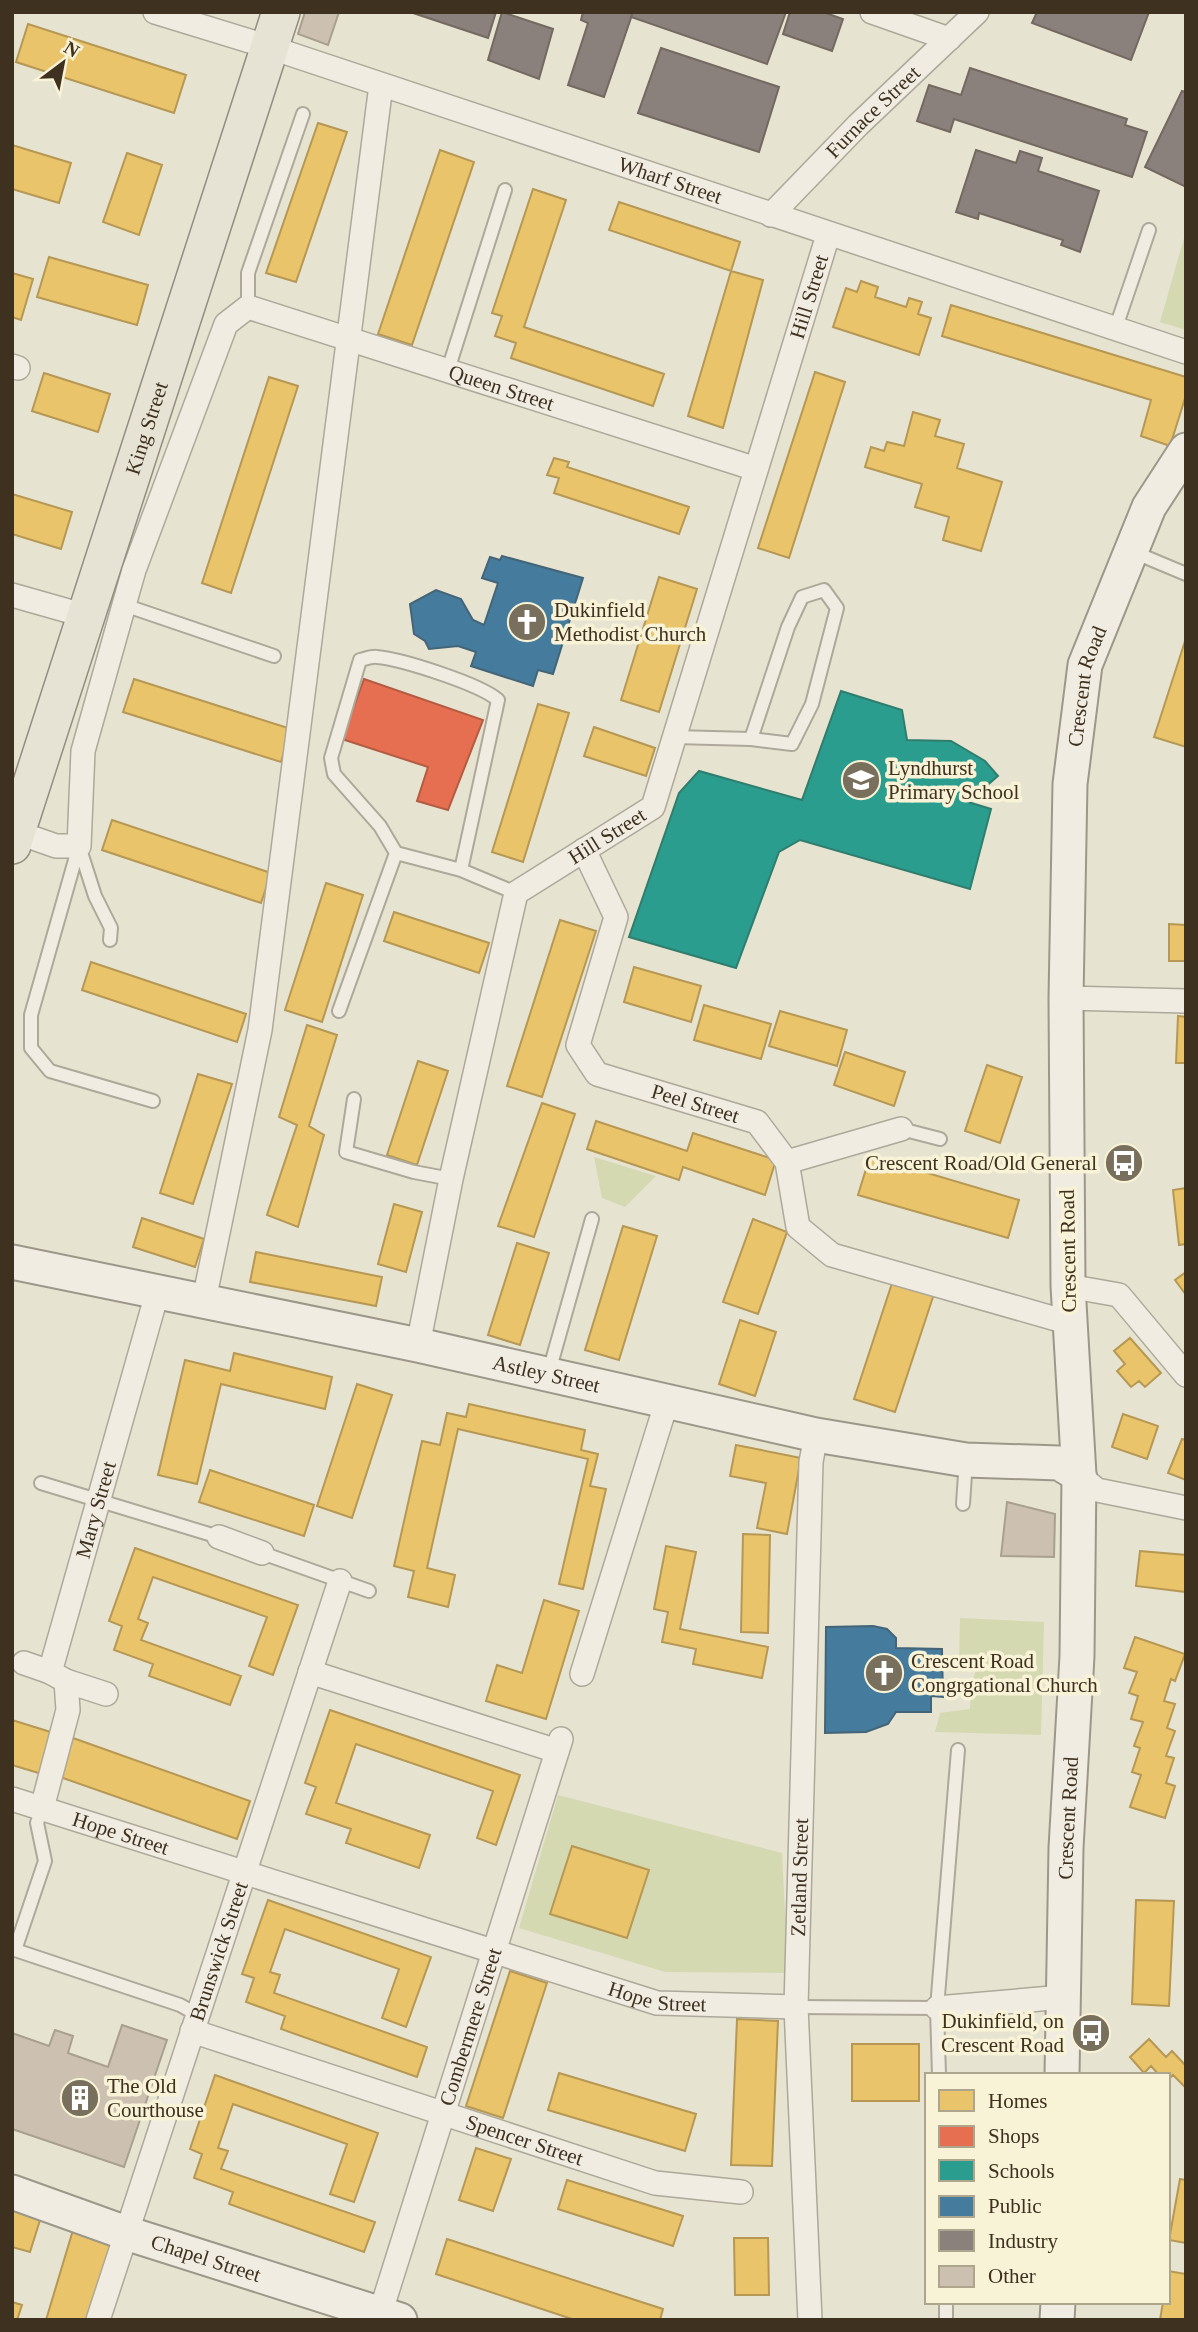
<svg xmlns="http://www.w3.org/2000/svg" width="1198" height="2332" font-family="'Times New Roman',serif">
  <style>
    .green { fill: #d4d9b2 }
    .homes { fill: #e9c46a; stroke: #b69854; stroke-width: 2 }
    .shops { fill: #e76f51; stroke: #b45c42; stroke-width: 2 }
    .schools { fill: #2a9d8f; stroke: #307d6d; stroke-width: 2 }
    .public { fill: #457b9d; stroke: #436577; stroke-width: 2 }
    .industry { fill: #8a817c; stroke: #736960; stroke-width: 2 }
    .building { fill: #ccc1b1; stroke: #a89f8f; stroke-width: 2 }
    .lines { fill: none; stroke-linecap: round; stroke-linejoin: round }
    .lane-casing { stroke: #ada899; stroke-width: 16 }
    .street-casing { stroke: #ada899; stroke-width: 26 }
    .secondary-casing { stroke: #9c9789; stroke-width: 37 }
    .primary-casing { stroke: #928d80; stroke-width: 40 }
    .lane { stroke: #f0ece2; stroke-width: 12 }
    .street { stroke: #f0ece2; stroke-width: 23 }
    .secondary { stroke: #f0ece2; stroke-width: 33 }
    .primary { stroke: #e7e3d4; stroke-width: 37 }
    .labels { text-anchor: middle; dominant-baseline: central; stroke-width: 7; stroke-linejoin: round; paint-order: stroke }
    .street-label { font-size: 21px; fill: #3e311f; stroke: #f8f2d7 }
    .poi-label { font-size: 21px; fill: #3e311f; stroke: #f8f2d7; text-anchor: start }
  </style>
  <rect width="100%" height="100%" fill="#e7e3d1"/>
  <path class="green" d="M1186,231V330L1160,322Z
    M594,1157L656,1176L625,1207L602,1198Z
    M960,1618L1044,1622L1041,1735L935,1732L940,1713L970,1709L971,1683L977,1668L959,1667Z
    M558,1795L782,1853L788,1973L665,1972L519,1928Z"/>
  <path class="homes" d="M28,24L186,75L174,113L16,62Z
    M318,123L347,132L296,282L266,273Z
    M12,145L71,163L59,203L12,189Z
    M440,150L474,162L412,345L378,334Z
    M127,153L162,165L139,235L103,222Z
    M533,189L566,200L524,327L664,374L653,406L511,358L516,343L495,336L502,316L492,313Z
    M619,202L740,242L731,271L609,230Z
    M49,257L148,285L137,325L37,297Z
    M731,271L763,280L723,428L688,416Z
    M12,273L33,279L21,320L12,317Z
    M861,281L878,287L875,297L906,307L909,298L922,302L918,314L931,318L919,355L833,327L846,288L857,292Z
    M951,305L1186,377V395L1170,446L1141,436L1151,400L942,336Z
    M815,372L845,382L789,558L758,548Z
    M44,373L110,394L98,432L32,411Z
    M269,377L298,386L231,593L202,583Z
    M913,412L940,420L935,436L964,444L957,468L1002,482L981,551L943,540L949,517L915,507L922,484L865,467L871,447L884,451L887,442L904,446Z
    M554,458L569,462L567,467L689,507L679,534L554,493L559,478L547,475Z
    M12,494L72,512L61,549L12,534Z
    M659,577L697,589L659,712L621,700Z
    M1186,638V747L1154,737Z
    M134,679L291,729L281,762L123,712Z
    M538,704L569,713L523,862L492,852Z
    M594,727L655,748L646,776L584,756Z
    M112,820L271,873L261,903L102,850Z
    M326,883L363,895L322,1022L285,1010Z
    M394,912L489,943L479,973L384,941Z
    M560,920L596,931L542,1097L507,1086Z
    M1169,924L1186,925V961H1169Z
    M91,962L246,1014L237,1042L82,990Z
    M634,967L701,986L691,1022L624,1002Z
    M704,1005L771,1024L761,1059L694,1040Z
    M780,1011L847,1030L837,1066L769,1046Z
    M1178,1016L1186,1017V1063H1176Z
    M307,1025L337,1035L309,1126L324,1135L298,1227L267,1215L297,1125L279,1117Z
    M845,1052L905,1072L894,1106L834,1085Z
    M418,1061L448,1071L417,1165L387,1155Z
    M987,1065L1022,1077L1000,1143L965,1131Z
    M198,1074L232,1084L193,1204L160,1193Z
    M542,1103L575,1114L534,1237L498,1226Z
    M596,1121L687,1151L693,1133L776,1160L765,1195L683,1167L679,1180L587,1149Z
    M870,1156L1019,1200L1008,1238L858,1195Z
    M1186,1188V1244L1179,1245L1173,1190Z
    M394,1204L422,1212L406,1272L378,1264Z
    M142,1218L204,1239L195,1267L133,1247Z
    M753,1219L787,1232L758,1314L723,1302Z
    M623,1226L657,1236L619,1360L585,1350Z
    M517,1243L549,1253L520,1345L488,1335Z
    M256,1252L382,1277L376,1306L250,1282Z
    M1186,1272V1295L1175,1280Z
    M895,1274L936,1288L895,1412L854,1399Z
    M740,1320L776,1332L755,1396L719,1384Z
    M1130,1338L1161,1373L1145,1387L1139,1381L1131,1387L1117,1371L1125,1364L1114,1351Z
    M234,1353L332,1377L325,1409L221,1384L197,1484L158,1475L185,1360L230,1371Z
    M357,1384L392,1395L352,1518L317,1506Z
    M469,1404L585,1430L581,1450L598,1454L590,1486L606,1489L583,1589L559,1584L588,1459L458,1429L427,1568L455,1575L448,1607L408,1597L414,1571L394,1566L422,1441L440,1445L447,1413L466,1417Z
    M1123,1414L1158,1426L1147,1459L1112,1447Z
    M1182,1439L1186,1440V1480L1168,1473Z
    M736,1445L801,1458L787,1534L757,1528L766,1483L730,1476Z
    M210,1470L314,1505L304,1536L199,1502Z
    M743,1534L770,1535L768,1633L741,1632Z
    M666,1546L696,1552L680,1629L768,1647L762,1678L693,1664L696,1649L662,1642L668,1612L654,1609Z
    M135,1548L298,1605L273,1675L249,1666L267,1617L153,1577L138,1619L148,1623L141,1640L241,1676L230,1705L149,1676L153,1664L114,1650L122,1626L109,1621Z
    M1140,1551L1186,1555V1592L1136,1586Z
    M544,1600L579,1611L546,1719L486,1701L497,1665L522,1673Z
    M1135,1637L1185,1654L1175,1681L1171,1679L1164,1701L1175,1704L1167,1728L1175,1731L1166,1756L1174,1758L1166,1783L1175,1786L1165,1818L1130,1807L1141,1775L1132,1772L1140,1748L1134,1746L1143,1722L1131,1719L1138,1696L1129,1693L1137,1672L1124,1668Z
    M330,1710L520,1775L496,1845L477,1838L493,1791L356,1744L336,1803L430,1835L419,1868L346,1843L351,1829L306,1814L316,1787L305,1783Z
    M12,1720L57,1734L45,1775L12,1765Z
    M73,1738L250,1801L237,1839L60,1777Z
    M572,1846L649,1870L627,1938L550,1914Z
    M268,1900L431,1957L406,2027L382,2018L399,1969L285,1929L270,1972L280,1975L274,1993L427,2047L417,2077L281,2029L285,2016L246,2002L254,1978L242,1974Z
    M1136,1900L1174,1901L1169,2006L1132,2004Z
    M510,1971L547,1983L503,2118L466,2106Z
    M737,2019L778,2021L772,2166L731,2165Z
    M1149,2039L1166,2057L1172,2051L1186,2066V2088L1173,2075L1168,2080V2075H1159L1151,2066L1144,2073L1130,2057Z
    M852,2044H919V2101H852Z
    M559,2073L696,2114L685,2151L548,2110Z
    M215,2075L378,2133L354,2202L330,2194L347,2144L233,2104L218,2148L228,2151L221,2169L375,2222L364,2252L229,2204L233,2192L194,2178L202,2154L190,2149Z
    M476,2148L511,2159L493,2211L459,2200Z
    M1180,2179L1186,2180V2243L1169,2240Z
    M567,2180L683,2216L673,2246L558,2209Z
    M12,2209L41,2217L30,2252L12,2247Z
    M73,2230L112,2242L88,2320H46Z
    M734,2238H768L769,2295H735Z
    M447,2239L663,2309L660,2320H575L436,2274Z
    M1168,2271L1186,2274V2320H1160L1163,2302H1168Z
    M12,2302L22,2305L17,2320H12Z"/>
  <path class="shops" d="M364,679L483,720L448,810L417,801L428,767L342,739Z"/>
  <path class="schools" d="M841,691L902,710L907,740L951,741L985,761L998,776L968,802L991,809L970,889L800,840L779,852L736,968L629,937L679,793L699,771L802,800Z"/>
  <path class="public" d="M502,556L583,578L553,674L538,670L533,686L471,666L476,652L458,646L429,649L425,641L414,634L410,604L436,590L461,599L473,620L484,625L498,583L482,578L490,557L500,560Z
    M873,1626L887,1629L896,1638V1648L942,1649L943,1697L931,1696V1712H896L888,1724L866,1732L825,1733L826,1627Z"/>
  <path class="industry" d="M410,12H496L488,38Z
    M502,12L553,29L539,79L488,60Z
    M583,12H633L604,97L568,85L588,23L581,20Z
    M633,12H786L767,64L631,17Z
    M790,12H823L843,19L832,51L783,34Z
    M1037,12H1149L1131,60L1032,23Z
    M661,48L779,87L759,152L638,113Z
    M970,68L1127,119L1125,125L1147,132L1132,177L954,119L950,132L917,121L929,85L961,95Z
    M1182,91L1186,92V187L1145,167Z
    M976,150L1016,163L1020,151L1042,158L1038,171L1099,191L1080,252L1061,245L1063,240L979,213L978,219L956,212Z"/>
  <path class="building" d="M305,12H339L328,45L298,34Z
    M1007,1502L1055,1514L1054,1557L1001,1556Z
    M122,2025L167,2040L124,2167L12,2129V2033L49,2046L55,2030L73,2036L68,2053L108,2067Z"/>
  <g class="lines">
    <g class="lane-casing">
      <path id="lane" d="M248,307V273L303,114
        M1116,327L1149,230
        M448,370L505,190
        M1131,551L1186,574
        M124,605L274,656
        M674,737L751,739L792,744L812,704L837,608L824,590L802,597L788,627L751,739
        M79,846L31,1015V1048L50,1071L153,1101
        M79,846L95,896L111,928L110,940
        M461,870L498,700C480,684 401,659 377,657C372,656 365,659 360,660L331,758L334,774L380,826L396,853L461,870L516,893
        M339,1011L396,853
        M354,1099L346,1152L414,1172L451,1179
        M901,1129L940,1139
        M548,1375L592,1219
        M41,1483L219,1537
        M963,1504L966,1460
        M262,1553L369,1591
        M42,1808L37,1823L45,1861L15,1950L180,2005L198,2015
        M796,2007L937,2008
        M939,2075L937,2008L958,1750
        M946,2302V2320"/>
    </g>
    <g class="street-casing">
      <g id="street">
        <path id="s1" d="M155,12L269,47L1186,352"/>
        <path d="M872,12L949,39"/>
        <path id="s2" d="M771,215L858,125L977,12"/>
        <path d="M12,366L18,368"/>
        <path d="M12,595L86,616"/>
        <path id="s3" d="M16,832L56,846H79L83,751L124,605L134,570L226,324L248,307L756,469"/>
        <path id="s4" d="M584,850L616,917L578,1045L597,1074L757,1122L787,1162L798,1227L832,1255L1070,1323"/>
        <path d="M1066,998L1186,1001"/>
        <path d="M787,1162L901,1129"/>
        <path d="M1068,1286L1119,1295L1186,1375"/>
        <path d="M204,1300L260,1030L381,85"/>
        <path id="s5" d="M418,1345L451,1179L516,893L653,807L828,235"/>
        <path d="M1079,1475L1097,1490L1186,1508"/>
        <path d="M219,1537L262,1553"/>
        <path d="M24,1663L50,1672"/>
        <path d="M310,1672L557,1751"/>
        <path d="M582,1674L667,1401"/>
        <path id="s6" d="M106,1694L66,1681L50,1672L158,1290"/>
        <path id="s7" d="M12,1799L657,2003L796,2007"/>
        <path d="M42,1808L68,1710L66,1681"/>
        <path d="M937,2008L1063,1997"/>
        <path id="s8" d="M192,2031L655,2183L741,2192"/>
        <path id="s9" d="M380,2314L561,1739"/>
        <path id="s10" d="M98,2320L340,1581"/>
        <path id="s11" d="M810,2320L796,2007L811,1462L816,1435"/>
      </g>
    </g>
    <g class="secondary-casing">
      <g id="secondary">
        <path id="s12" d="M12,1262L418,1345L816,1435L966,1460L1059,1463L1079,1475"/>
        <path id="s13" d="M1062,2075L1066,1848L1077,1656L1079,1475L1068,1286L1066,998L1070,784L1085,665L1149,507L1186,450"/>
        <path id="s14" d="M12,2192L126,2233L400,2320"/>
        <path d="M1057,2320L1058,2302"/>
      </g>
    </g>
    <g class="primary-casing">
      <g id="primary">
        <path id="s15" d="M12,845L281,12"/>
      </g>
    </g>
    <use href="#lane" class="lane"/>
    <use href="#street" class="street"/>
    <use href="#secondary" class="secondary"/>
    <use href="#primary" class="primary"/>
  </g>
  <defs>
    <g id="church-disc" transform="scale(2.0125)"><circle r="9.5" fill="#796f5d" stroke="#f8f2d7"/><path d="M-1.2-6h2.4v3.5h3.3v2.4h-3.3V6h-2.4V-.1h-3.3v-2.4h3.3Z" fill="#fff"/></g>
    <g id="school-disc" transform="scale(2.0125)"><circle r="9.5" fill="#796f5d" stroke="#f8f2d7"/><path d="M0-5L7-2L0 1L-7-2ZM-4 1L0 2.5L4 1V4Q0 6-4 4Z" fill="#fff"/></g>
    <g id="bus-disc" transform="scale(2.0125)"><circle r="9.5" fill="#796f5d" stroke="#f8f2d7"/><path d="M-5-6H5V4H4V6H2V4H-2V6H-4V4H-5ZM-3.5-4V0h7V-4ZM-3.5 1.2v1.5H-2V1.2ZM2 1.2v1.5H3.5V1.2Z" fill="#fff"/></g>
    <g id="building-disc" transform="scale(2.0125)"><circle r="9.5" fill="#796f5d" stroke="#f8f2d7"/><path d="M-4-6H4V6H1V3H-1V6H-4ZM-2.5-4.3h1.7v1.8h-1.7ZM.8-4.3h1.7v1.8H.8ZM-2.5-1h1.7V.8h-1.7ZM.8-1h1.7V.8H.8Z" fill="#fff"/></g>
  </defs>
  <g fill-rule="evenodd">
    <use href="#church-disc" x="527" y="622"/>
    <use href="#school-disc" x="861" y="780"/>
    <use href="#bus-disc" x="1124" y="1163"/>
    <use href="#church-disc" x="884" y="1673"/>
    <use href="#bus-disc" x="1091" y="2033"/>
    <use href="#building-disc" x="80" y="2098"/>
  </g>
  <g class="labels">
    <g class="street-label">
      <text stroke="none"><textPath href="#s2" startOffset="145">Furnace Street</textPath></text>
      <text stroke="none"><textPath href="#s1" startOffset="542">Wharf Street</textPath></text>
      <text stroke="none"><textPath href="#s5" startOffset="1158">Hill Street</textPath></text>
      <text stroke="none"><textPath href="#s3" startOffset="905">Queen Street</textPath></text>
      <text stroke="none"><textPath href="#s15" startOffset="438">King Street</textPath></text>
      <text stroke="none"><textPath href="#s13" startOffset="1391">Crescent Road</textPath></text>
      <text stroke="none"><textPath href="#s5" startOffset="570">Hill Street</textPath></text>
      <text stroke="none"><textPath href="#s4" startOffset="345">Peel Street</textPath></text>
      <text transform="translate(1068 1251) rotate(-91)">Crescent Road</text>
      <text stroke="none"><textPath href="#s12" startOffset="546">Astley Street</textPath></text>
      <text stroke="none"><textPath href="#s6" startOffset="229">Mary Street</textPath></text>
      <text stroke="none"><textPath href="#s13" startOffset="257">Crescent Road</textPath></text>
      <text stroke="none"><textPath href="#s7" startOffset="114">Hope Street</textPath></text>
      <text stroke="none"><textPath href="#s11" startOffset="443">Zetland Street</textPath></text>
      <text stroke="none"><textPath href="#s10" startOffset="388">Brunswick Street</textPath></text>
      <text stroke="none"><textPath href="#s7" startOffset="676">Hope Street</textPath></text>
      <text stroke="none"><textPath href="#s9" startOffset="301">Combermere Street</textPath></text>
      <text stroke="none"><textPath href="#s8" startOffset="350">Spencer Street</textPath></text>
      <text stroke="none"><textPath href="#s14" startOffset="205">Chapel Street</textPath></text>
    </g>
    <g class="poi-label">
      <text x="554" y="610">Dukinfield<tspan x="554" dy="24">Methodist Church</tspan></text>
      <text x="888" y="768">Lyndhurst<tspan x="888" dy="24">Primary School</tspan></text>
      <text x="1097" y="1163" text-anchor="end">Crescent Road/Old General</text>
      <text x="911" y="1661">Crescent Road<tspan x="911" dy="24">Congrgational Church</tspan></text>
      <text x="1064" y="2021" text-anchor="end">Dukinfield, on<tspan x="1064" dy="24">Crescent Road</tspan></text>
      <text x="107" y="2086">The Old<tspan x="107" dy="24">Courthouse</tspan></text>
    </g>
  </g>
  <rect width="1198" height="2332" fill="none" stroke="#3e311f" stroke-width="28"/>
  <rect x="925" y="2073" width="245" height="231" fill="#f8f2d7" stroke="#aea58d" stroke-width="2"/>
  <rect x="939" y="2090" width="35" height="21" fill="#e9c46a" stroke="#aea58d" stroke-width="2"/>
  <text x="988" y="2108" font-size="21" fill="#3e311f">Homes</text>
  <rect x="939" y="2126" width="35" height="21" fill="#e76f51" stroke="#aea58d" stroke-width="2"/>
  <text x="988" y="2143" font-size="21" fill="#3e311f">Shops</text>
  <rect x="939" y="2160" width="35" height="21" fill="#2a9d8f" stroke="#aea58d" stroke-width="2"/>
  <text x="988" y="2178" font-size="21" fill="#3e311f">Schools</text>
  <rect x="939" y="2196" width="35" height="21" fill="#457b9d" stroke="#aea58d" stroke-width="2"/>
  <text x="988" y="2213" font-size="21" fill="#3e311f">Public</text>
  <rect x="939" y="2230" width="35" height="21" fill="#8a817c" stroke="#aea58d" stroke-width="2"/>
  <text x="988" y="2248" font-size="21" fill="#3e311f">Industry</text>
  <rect x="939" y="2266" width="35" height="21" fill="#ccc1b1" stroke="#aea58d" stroke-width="2"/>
  <text x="988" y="2283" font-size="21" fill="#3e311f">Other</text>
  <g transform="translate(63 63) rotate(32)" stroke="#f8f2d7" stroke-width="5" paint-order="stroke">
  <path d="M0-5L12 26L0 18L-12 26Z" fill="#3e311f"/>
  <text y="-10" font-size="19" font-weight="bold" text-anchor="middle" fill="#3e311f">N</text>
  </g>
</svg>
